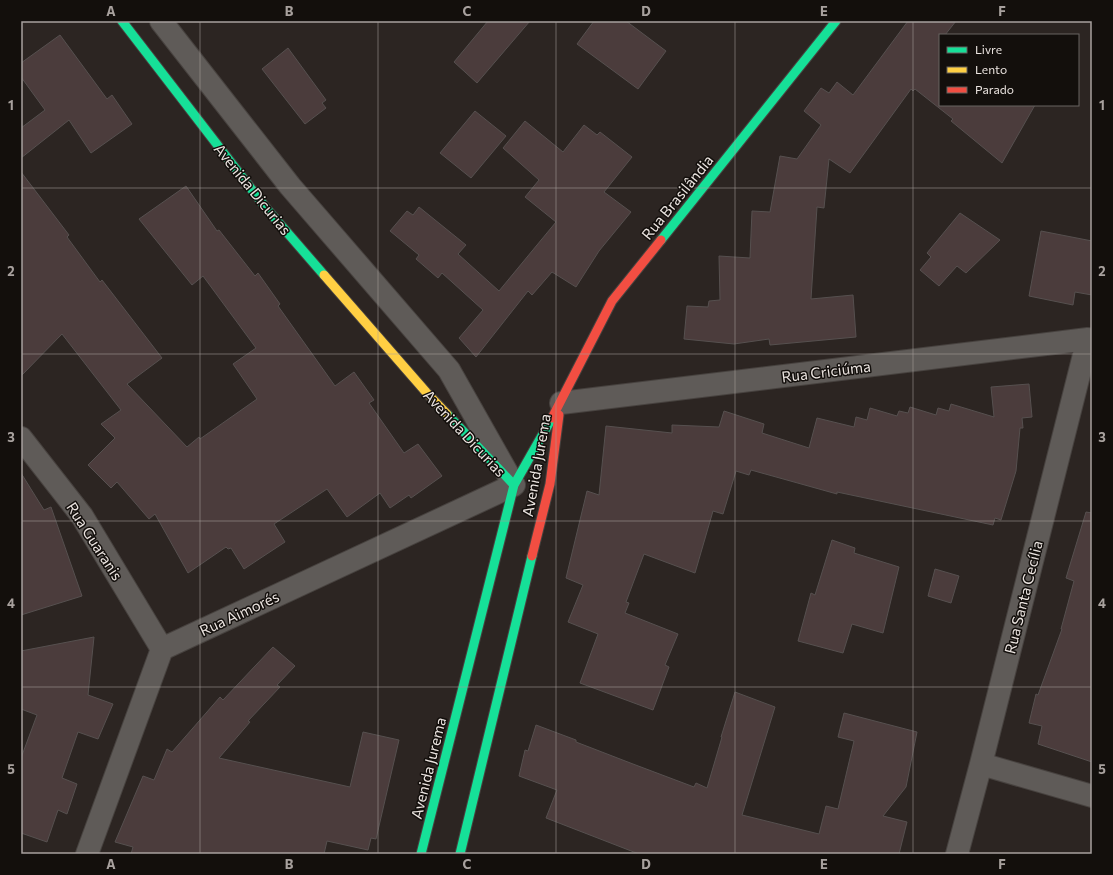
<svg xmlns="http://www.w3.org/2000/svg" width="1113" height="875" font-family="Commissioner,sans-serif">
  <style>
    .building { fill: #4b3c3c; stroke: #56504f }
    .lines { fill: none; stroke-linecap: round; stroke-linejoin: round }
    .street-casing { stroke: #47423f; stroke-width: 24 }
    .fast-casing { stroke: #47423f; stroke-width: 11 }
    .slow-casing { stroke: #47423f; stroke-width: 11 }
    .jam-casing { stroke: #47423f; stroke-width: 11 }
    .street { stroke: #5f5b58; stroke-width: 22 }
    .fast { stroke: #16e098; stroke-width: 9 }
    .slow { stroke: #ffcf43; stroke-width: 9 }
    .jam { stroke: #f24e42; stroke-width: 9 }
    .grid { fill: none; stroke: #a8a19e; stroke-width: 1; stroke-opacity: 0.55 }
    .labels { text-anchor: middle; dominant-baseline: central; stroke-width: 3; stroke-linejoin: round; paint-order: stroke }
    .street-label { font-size: 15px; fill: #ebe4e0; stroke: #130f0c }
    .neatline { fill: none; stroke: #a8a19e; stroke-width: 1.5 }
    .grid-label { font-size: 13px; text-anchor: middle; font-weight: bold; fill: #a8a19e }
  </style>
  <rect width="100%" height="100%" fill="#2c2522"/>
  <path class="building" d="M488,21H530L477,83L454,62Z
    M594,21H626L666,51L638,89L577,44Z
    M908,21H956L945,35H940V105H1035L1002,163L951,121L953,119L915,89L913,91L911,89L850,173L829,159L824,208L817,207L811,299L853,295L856,337L770,345L769,339L734,344L684,339L687,306L708,307L709,301L720,300L719,256L750,258L752,211L770,212L780,156L797,159L821,125L804,111L821,88L829,93L837,82L853,95Z
    M60,35L107,99L112,95L132,124L91,153L69,120L21,158V128L45,110L21,77V63Z
    M288,48L326,100L322,103L326,108L305,124L262,69Z
    M475,111L506,136L471,178L440,153Z
    M525,121L563,152L584,125L597,135L600,132L632,157L604,192L631,212L599,251L576,287L552,272L532,295L528,291L476,357L459,338L483,310L442,273L438,278L416,259L419,255L390,231L407,211L413,215L419,207L466,245L458,254L499,291L556,222L525,197L539,180L503,148Z
    M21,172L69,235L67,237L100,282L102,280L162,358L127,384L187,447L199,437L200,439L257,399L233,364L256,348L203,276L192,285L139,219L186,186L217,231L219,230L255,276L258,273L280,304L278,306L335,386L354,372L374,400L369,403L404,453L418,444L442,476L411,498L409,495L390,508L380,493L347,517L327,489L274,524L285,542L244,569L231,548L228,549L226,547L188,573L155,514L149,519L117,482L111,488L88,465L115,438L101,424L121,410L62,334L21,376Z
    M960,213L1000,240L966,273L957,266L939,286L920,270L931,257L927,253Z
    M1041,231L1092,241V295L1075,292L1073,305L1029,296Z
    M1029,384L1032,417L1022,418L1023,428H1020L1016,471L1001,520L995,518L993,525L837,492V494L751,470L749,475L736,471L723,514L713,511L695,573L644,554L626,602L629,603L625,613L678,634L665,665L669,667L653,710L580,683L598,634L568,622L583,585L566,578L587,491L599,495L606,426L672,433V425L719,427L724,411L764,424L762,433L809,448L817,418L854,427L856,417L867,420L870,408L897,416L899,411L908,413L910,407L936,415L938,408L949,411L951,404L994,417L991,387Z
    M21,473L44,510L51,507L82,596L21,615Z
    M1086,512L1092,513V762L1038,744L1042,726L1029,723L1036,694L1038,695L1062,629H1061L1074,581L1066,578Z
    M832,540L855,548L854,553L899,567L883,633L852,624L843,653L798,641L811,593L815,595Z
    M935,569L959,576L951,603L928,596Z
    M94,637L88,695L113,704L98,739L78,732L62,778L77,784L67,814L58,810L47,842L21,833V758L37,715L21,709V651Z
    M273,647L295,666L277,685L280,687L248,721L250,722L219,758L350,787L363,732L399,740L376,839L371,838L368,850L327,841L324,854H131L133,847L115,842L143,776L154,780L167,749L172,752L220,697L223,700Z
    M735,692L775,707L742,815L819,834L826,806L838,809L854,741L838,737L844,713L917,732L906,787L883,816L907,822L899,854H639L546,818L557,790L519,776L525,750L528,751L536,725L576,740V742L633,764L694,787L696,783L707,788L722,737H721Z"/>
  <g class="lines">
    <g class="street-casing">
      <path id="street" d="M561,403L1088,339L1092,340
        M21,438L82,516L162,649
        M981,764L1092,796
        M87,854L162,649L514,485L449,370L290,186L161,21
        M957,854L981,764L1088,339"/>
    </g>
    <g class="fast-casing">
      <path id="fast" d="M122,21L266,208L324,275
        M661,240L836,21
        M447,414L514,485
        M421,854L514,485L552,418
        M460,854L532,556"/>
    </g>
    <g class="slow-casing">
      <path id="slow" d="M324,275L426,392L447,414"/>
    </g>
    <g class="jam-casing">
      <path id="jam" d="M552,418L612,301L661,240
        M532,556L550,484L559,415"/>
    </g>
    <use href="#street" class="street"/>
    <use href="#fast" class="fast"/>
    <use href="#slow" class="slow"/>
    <use href="#jam" class="jam"/>
  </g>
  <path class="grid" d="M200,21V854M378,21V854M556,21V854M735,21V854M913,21V854M21,188H1092M21,354H1092M21,521H1092M21,687H1092"/>
  <g class="labels">
    <g class="street-label">
      <text transform="translate(253 189) rotate(51)">Avenida Dicurias</text>
      <text transform="translate(677 197) rotate(-51)">Rua Brasilândia</text>
      <text transform="translate(826 371) rotate(-7)">Rua Criciúma</text>
      <text transform="translate(465 433) rotate(47)">Avenida Dicurias</text>
      <text transform="translate(536 465) rotate(-80)">Avenida Jurema</text>
      <text transform="translate(95 541) rotate(57)">Rua Guaranis</text>
      <text transform="translate(1023 597) rotate(-76)">Rua Santa Cecília</text>
      <text transform="translate(239 613) rotate(-25)">Rua Aimorés</text>
      <text transform="translate(428 768) rotate(-76)">Avenida Jurema</text>
    </g>
  </g>
  <rect width="1113" height="875" fill="none" stroke="#130f0c" stroke-width="44"/>
  <rect x="939" y="34" width="140" height="72" fill="#130f0c" stroke="#696461"/>
  <rect x="947" y="47" width="20" height="6" fill="#16e098" stroke="#696461"/>
  <text x="975" y="54" font-size="12" fill="#ebe4e0">Livre</text>
  <rect x="947" y="67" width="20" height="6" fill="#ffcf43" stroke="#696461"/>
  <text x="975" y="74" font-size="12" fill="#ebe4e0">Lento</text>
  <rect x="947" y="87" width="20" height="6" fill="#f24e42" stroke="#696461"/>
  <text x="975" y="94" font-size="12" fill="#ebe4e0">Parado</text>
  <rect x="22" y="22" width="1069" height="831" class="neatline"/>
  <g class="grid-label">
    <text x="111" y="16">A</text>
    <text x="289" y="16">B</text>
    <text x="467" y="16">C</text>
    <text x="646" y="16">D</text>
    <text x="824" y="16">E</text>
    <text x="1002" y="16">F</text>
    <text x="11" y="110">1</text>
    <text x="1102" y="110">1</text>
    <text x="11" y="276">2</text>
    <text x="1102" y="276">2</text>
    <text x="11" y="442">3</text>
    <text x="1102" y="442">3</text>
    <text x="11" y="608">4</text>
    <text x="1102" y="608">4</text>
    <text x="11" y="774">5</text>
    <text x="1102" y="774">5</text>
    <text x="111" y="869">A</text>
    <text x="289" y="869">B</text>
    <text x="467" y="869">C</text>
    <text x="646" y="869">D</text>
    <text x="824" y="869">E</text>
    <text x="1002" y="869">F</text>
  </g>
</svg>
